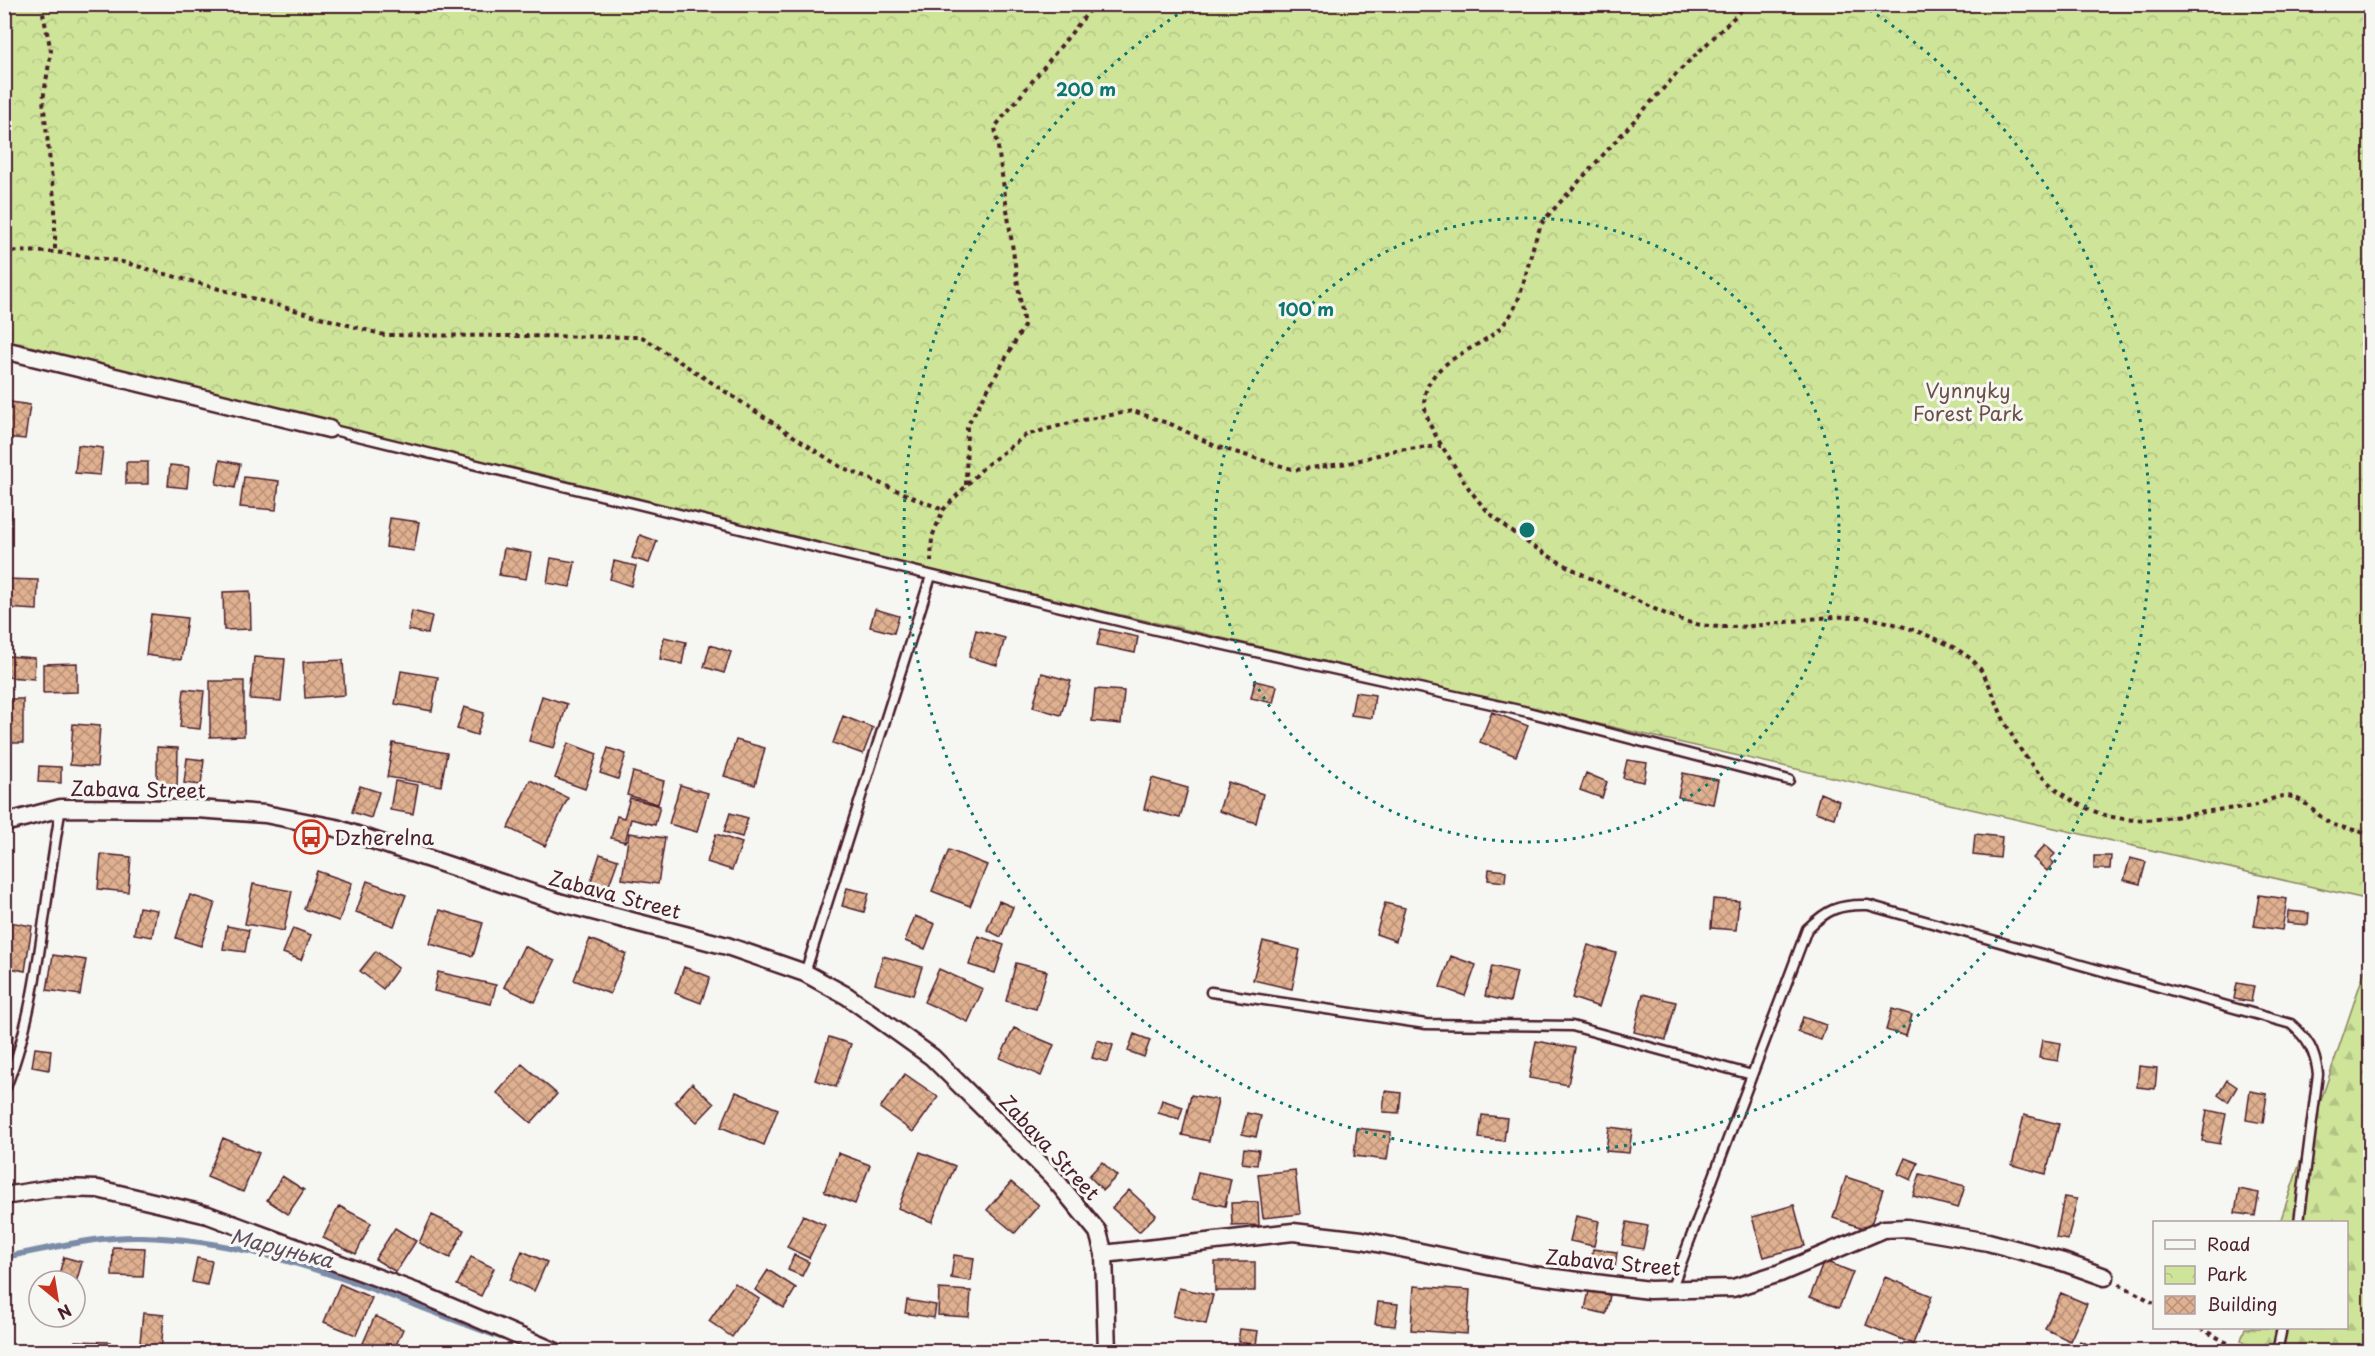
<svg xmlns="http://www.w3.org/2000/svg" width="2375" height="1356" font-family="'Playpen Sans',sans-serif">
  <style>
    .forest { fill: url(#forest-firs); stroke: #8c8262; stroke-width: 1.5 }
    .park { fill: url(#park-crowns); stroke: #8c8262; stroke-width: 1.5 }
    .lines { fill: none; stroke-linecap: round; stroke-linejoin: round }
    .stream { stroke: #7c8ca8; stroke-width: 6 }
    .building { fill: url(#building-cross-hatch); stroke: #4a1f2b; stroke-width: 1.5 }
    .lane-casing { stroke: #4a1f2b; stroke-width: 13 }
    .street-casing { stroke: #4a1f2b; stroke-width: 21 }
    .path { stroke: #4a1f2b; stroke-width: 4; stroke-dasharray: 4.5 4.5; stroke-linecap: butt }
    .lane { stroke: #f6f6f2; stroke-width: 8 }
    .street { stroke: #f6f6f2; stroke-width: 16 }
    .ring { fill: none; stroke: #0f766e; stroke-width: 3; stroke-dasharray: 3 6 }
    .labels { text-anchor: middle; dominant-baseline: central; stroke-width: 6; stroke-linejoin: round; paint-order: stroke }
    .park-label { font-size: 20px; fill: #6b5046; stroke: #f6f6f2 }
    .street-label { font-size: 20px; fill: #4a1f2b; stroke: #f6f6f2 }
    .poi-label { font-size: 20px; fill: #4a1f2b; stroke: #f6f6f2; text-anchor: start }
    .water-label { font-size: 21px; font-style: italic; fill: #5f4c5f; stroke: #f6f6f2 }
    .centre { fill: #0f766e; stroke: #f6f6f2; stroke-width: 3 }
    .ring-label { font-size: 18px; text-anchor: middle; font-weight: bold; fill: #0f766e; stroke: #f6f6f2; stroke-width: 6; stroke-linejoin: round; paint-order: stroke }
  </style>
  <defs>
    <pattern id="forest-firs" width="22" height="20" patternUnits="userSpaceOnUse" patternTransform="scale(1.5)"><rect width="22" height="20" fill="#cee499"/><path d="M5 1l3.5 6h-7zM16 11l3.5 6h-7z" fill="#b2c384"/></pattern>
    <pattern id="park-crowns" width="20" height="18" patternUnits="userSpaceOnUse" patternTransform="scale(1.5)"><rect width="20" height="18" fill="#cee499"/><path d="M2 6a3 3 0 1 1 6 0M12 15a3 3 0 1 1 6 0" fill="none" stroke="#b2c384"/></pattern>
    <pattern id="building-cross-hatch" width="8" height="8" patternUnits="userSpaceOnUse" patternTransform="scale(1.5)"><rect width="8" height="8" fill="#e0b191"/><path d="M0 0l8 8M0 8l8-8" fill="none" stroke="#b88f77"/></pattern>
  </defs>
  <rect width="100%" height="100%" fill="#f6f6f2"/>
  <filter id="ink" filterUnits="userSpaceOnUse"><feTurbulence type="fractalNoise" baseFrequency=".0167" numOctaves="2"/><feDisplacementMap in="SourceGraphic" scale="12" xChannelSelector="R" yChannelSelector="G"/><feConvolveMatrix kernelMatrix="1 2 1 2 8 2 1 2 1" color-interpolation-filters="sRGB"/></filter>
  <g filter="url(#ink)">
    <path class="forest" d="M2370,955V1351H2257L2241,1340L2245,1328H2346V1222H2280Z"/>
    <path class="park" d="M5,5H2370V900L771,535L157,381L5,348Z"/>
    <g class="lines">
      <path class="stream" d="M4,1257C49,1249 94,1236 140,1237C265,1239 387,1296 503,1338"/>
    </g>
    <path class="building" d="M4,401L30,405L25,439L4,437Z
      M78,445L103,448L100,475L75,473Z
      M220,460L240,464L235,488L216,484Z
      M126,462H148V484H126Z
      M170,465L189,467L187,488L168,486Z
      M244,477L279,481L276,510L240,507Z
      M4,511H11L9,541H4Z
      M390,518L419,522L414,551L386,547Z
      M640,535L657,541L649,563L632,558Z
      M504,548L531,553L526,579L499,575Z
      M551,558L575,562L570,587L547,583Z
      M614,561L636,566L631,586L610,579Z
      M4,579L38,580L37,610L4,608Z
      M250,591L251,629L224,630L223,592Z
      M875,609L899,616L894,633L870,627Z
      M412,611L432,616L428,634L408,630Z
      M151,614L187,618L181,660L146,655Z
      M1101,629L1138,637L1135,653L1097,645Z
      M976,630L1005,638L997,665L969,657Z
      M664,637L686,642L682,664L660,659Z
      M710,645L731,652L724,673L704,667Z
      M8,656L35,658L34,679L7,677Z
      M254,657L285,659L281,701L250,699Z
      M343,660L345,695L305,698L303,662Z
      M77,663V692L43,693V664Z
      M401,671L438,677L432,711L395,704Z
      M1042,673L1071,681L1061,715L1033,707Z
      M210,681H244V736L210,737Z
      M1255,681L1277,686L1273,703L1251,698Z
      M184,689L204,691L200,729L180,727Z
      M1095,689L1124,691L1121,724L1092,721Z
      M1355,692L1375,695L1372,718L1351,715Z
      M542,696L567,704L554,748L529,741Z
      M4,699H23V743H4Z
      M464,707L484,713L477,735L457,729Z
      M1492,712L1528,726L1516,756L1480,742Z
      M843,716L873,728L863,754L833,743Z
      M73,724L100,726L97,767L70,765Z
      M736,740L765,748L755,785L724,776Z
      M393,743L447,753L441,786L387,777Z
      M568,743L597,754L585,789L555,778Z
      M157,747L178,748L177,788H157Z
      M608,748L626,754L618,779L600,773Z
      M187,758L204,760L201,785L184,783Z
      M1627,760L1647,763L1644,782L1623,778Z
      M39,766L61,767V783L38,782Z
      M633,772L664,781L658,804L627,795Z
      M1586,773L1607,782L1602,798L1580,790Z
      M1683,773L1718,780L1713,804L1678,797Z
      M1152,778L1188,788L1180,818L1144,809Z
      M530,780L568,798L545,846L508,828Z
      M395,781L418,785L413,814L390,810Z
      M1228,782L1263,794L1256,823L1219,811Z
      M680,785L708,793L697,832L669,824Z
      M360,786L379,792L371,818L352,812Z
      M1820,793L1839,801L1834,818L1815,812Z
      M630,798L660,806L655,825L631,819L625,842L611,838L617,816L624,818Z
      M730,813L748,818L742,837L724,832Z
      M629,833L665,838L658,884L622,879Z
      M716,834L742,843L732,870L707,862Z
      M1975,834L2002,837L2000,858L1973,855Z
      M2045,845L2055,854L2050,859L2054,863L2047,871L2033,858Z
      M949,850L987,865L970,906L932,891Z
      M101,854L131,857L128,892L98,889Z
      M600,854L618,860L605,896L588,890Z
      M2094,856H2111L2110,869H2094Z
      M2130,858L2146,862L2140,884L2124,880Z
      M1489,869L1506,871L1505,882L1488,880Z
      M317,871L352,883L339,921L304,909Z
      M367,881L406,895L394,926L356,912Z
      M253,884L292,891L284,931L245,924Z
      M847,888L869,893L864,912L842,906Z
      M190,895L215,903L201,946L176,938Z
      M2259,895L2287,899L2282,930L2254,926Z
      M1713,899L1739,901L1736,930L1711,928Z
      M999,901L1013,907L1001,937L987,930Z
      M1385,903L1405,908L1396,941L1376,934Z
      M139,907L157,910L152,937L134,934Z
      M440,910L483,923L473,956L430,944Z
      M2288,911L2309,913L2308,925L2287,923Z
      M915,916L935,924L925,949L905,941Z
      M4,921L32,926L25,971L4,967Z
      M227,926L249,930L245,952L223,949Z
      M293,928L311,935L301,960L283,953Z
      M978,936L1004,945L995,973L969,965Z
      M590,939L626,954L610,994L574,980Z
      M1263,941L1300,950L1292,989L1253,980Z
      M1588,945L1616,953L1599,1007L1572,998Z
      M524,946L555,961L535,1002L504,987Z
      M376,951L398,968L383,989L360,971Z
      M53,955L86,960L80,995L47,990Z
      M883,956L922,967L913,995L875,984Z
      M1451,956L1476,965L1465,996L1440,987Z
      M1016,963L1047,971L1036,1009L1006,1001Z
      M1492,966L1517,972L1510,1002L1485,996Z
      M684,967L710,977L701,1003L675,993Z
      M939,969L983,989L968,1022L924,1002Z
      M438,972L496,985L491,1004L434,991Z
      M2237,983L2254,986L2251,1002L2234,999Z
      M1643,994L1676,1002L1666,1040L1634,1032Z
      M1892,1009L1912,1015L1906,1036L1886,1030Z
      M1803,1017L1826,1025L1821,1040L1798,1032Z
      M1014,1028L1054,1045L1041,1076L1000,1058Z
      M4,1034L13,1035L10,1062L4,1061Z
      M1134,1034L1150,1040L1144,1057L1128,1051Z
      M829,1037L851,1044L836,1087L815,1080Z
      M1097,1040L1113,1045L1108,1062L1092,1058Z
      M2042,1040L2061,1043L2058,1061L2039,1058Z
      M1536,1041L1575,1048L1568,1085L1529,1078Z
      M35,1048L51,1050L49,1070L32,1067Z
      M522,1064L557,1094L531,1123L497,1093Z
      M2139,1066L2157,1068L2155,1089L2137,1087Z
      M905,1074L938,1097L913,1132L880,1108Z
      M2227,1080L2237,1087L2228,1102L2218,1095Z
      M692,1083L714,1104L697,1122L675,1102Z
      M1385,1091L1401,1093L1399,1113L1383,1112Z
      M2250,1091L2267,1094L2263,1123L2246,1120Z
      M736,1092L778,1109L764,1145L721,1127Z
      M1191,1095L1218,1100L1209,1141L1182,1135Z
      M1162,1100L1183,1107L1179,1119L1158,1113Z
      M2207,1110L2226,1114L2220,1144L2202,1141Z
      M1247,1113L1261,1116L1256,1137L1242,1134Z
      M1482,1115L1507,1118L1504,1141L1479,1138Z
      M2024,1115L2059,1124L2046,1174L2012,1165Z
      M1609,1127L1632,1130L1629,1153L1606,1151Z
      M1357,1128L1391,1132L1387,1160L1354,1156Z
      M223,1138L259,1153L243,1192L207,1177Z
      M1244,1148L1259,1150L1257,1165L1242,1163Z
      M920,1152L955,1166L932,1222L898,1208Z
      M838,1153L870,1165L855,1204L824,1192Z
      M1905,1158L1918,1163L1911,1180L1898,1174Z
      M1102,1162L1117,1176L1103,1190L1089,1176Z
      M1295,1170L1300,1214L1263,1218L1258,1174Z
      M1198,1172L1231,1179L1225,1206L1192,1199Z
      M1920,1174L1965,1186L1958,1208L1913,1196Z
      M282,1176L304,1190L288,1214L267,1200Z
      M1846,1177L1883,1189L1869,1230L1833,1218Z
      M1011,1182L1039,1205L1015,1233L987,1210Z
      M2239,1189L2259,1193L2255,1216L2235,1213Z
      M1129,1190L1156,1215L1139,1232L1112,1208Z
      M2064,1197L2077,1199L2068,1240L2056,1238Z
      M1258,1202L1259,1225L1232,1226L1231,1203Z
      M1794,1205L1805,1246L1764,1257L1752,1217Z
      M339,1206L371,1223L356,1254L323,1238Z
      M432,1215L464,1230L450,1258L419,1243Z
      M803,1215L825,1225L809,1258L787,1247Z
      M1576,1216L1599,1221L1594,1246L1570,1241Z
      M1627,1222L1648,1226L1643,1249L1622,1245Z
      M395,1228L416,1241L396,1272L375,1259Z
      M113,1247L145,1248L143,1277L112,1276Z
      M1593,1249L1617,1252L1615,1268L1590,1265Z
      M522,1251L547,1262L534,1291L510,1280Z
      M794,1255L809,1262L802,1276L788,1270Z
      M954,1255L974,1258L971,1281L951,1278Z
      M64,1257L82,1262L75,1286V1281H57Z
      M471,1257L494,1268L481,1296L457,1285Z
      M197,1258L212,1261L207,1285L192,1282Z
      M1824,1261L1853,1272L1839,1308L1810,1297Z
      M1215,1262H1255V1291H1215Z
      M768,1270L796,1288L784,1308L755,1290Z
      M1885,1277L1932,1296L1913,1344L1866,1325Z
      M735,1283L759,1299L732,1337L709,1321Z
      M340,1284L372,1298L356,1335L324,1322Z
      M1414,1286L1470,1290L1467,1334L1411,1330Z
      M1179,1288L1213,1295L1206,1324L1173,1316Z
      M939,1289L971,1291L969,1317L938,1315Z
      M1589,1291L1610,1295L1606,1314L1585,1309Z
      M2061,1293L2087,1304L2070,1341L2045,1329Z
      M907,1300L936,1305L934,1318L905,1313Z
      M1378,1302L1398,1304L1395,1326L1375,1324Z
      M143,1313L164,1315L161,1352H139Z
      M375,1316L403,1329L393,1352H383L363,1343Z
      M1240,1329L1258,1331L1256,1345L1238,1342Z
      M75,1341L110,1342V1352H74Z
      M2080,1341L2103,1352H2075Z"/>
    <g class="lines">
      <g class="lane-casing">
        <path id="lane" d="M329,429L1156,630L1528,712L1789,780
          M805,973L931,576
          M1211,992L1426,1024L1572,1026L1752,1075
          M4,1092C39,1009 44,898 61,808
          M1671,1290L1807,929C1828,909 1839,904 1868,905L2291,1024C2308,1039 2315,1051 2318,1074L2299,1222
          M2277,1352L2282,1328"/>
      </g>
      <g class="street-casing">
        <path id="street" d="M4,350L329,429
          M4,823L61,808L197,809L265,814L336,828L562,903L727,946L805,973L847,996L932,1057L1053,1177L1098,1232L1104,1254L1107,1352
          M4,1196L54,1188L98,1189L208,1215L416,1292L556,1352
          M1104,1254L1293,1232L1362,1240L1532,1275L1649,1290L1733,1288L1780,1273L1884,1229L1907,1228L1988,1242L2063,1262L2105,1277"/>
      </g>
      <path class="path" d="M41,4L51,51L43,100L55,207V252
        M1748,4L1681,69L1544,220C1525,254 1528,300 1501,327C1479,350 1434,358 1425,394C1421,413 1435,435 1445,451C1460,474 1473,499 1494,517C1535,553 1587,577 1636,600C1656,610 1679,621 1701,625C1753,633 1806,614 1859,617C1879,619 1900,625 1919,632C1937,639 1966,651 1978,666C1989,680 1995,700 2002,716C2023,761 2053,798 2102,814C2140,827 2179,815 2218,810C2229,808 2241,809 2252,806C2262,804 2275,796 2285,796C2305,796 2315,816 2332,824C2344,829 2358,829 2370,836
        M4,251L55,252L119,261L384,335L642,337L839,466L943,510
        M966,485L967,426L1024,326L995,127L1095,4
        M931,562L932,537L943,510L984,467L1026,435L1077,421L1133,411L1173,425L1215,446L1295,470L1349,463L1396,450L1441,446
        M2119,1284L2154,1303
        M2200,1328L2244,1352"/>
      <use href="#lane" class="lane"/>
      <use href="#street" class="street"/>
    </g>
  </g>
  <g class="ring">
    <circle cx="1527" cy="530" r="312"/>
    <path d="M1862 5A623 623 0 1 1 1192 5"/>
  </g>
  <defs>
    <g id="bus-ring" transform="scale(1.725)"><circle r="9.5" fill="#f6f6f2" stroke="#c8321e" stroke-width="1.5"/><path d="M-5-6H5V4H4V6H2V4H-2V6H-4V4H-5ZM-3.5-4V0h7V-4ZM-3.5 1.2v1.5H-2V1.2ZM2 1.2v1.5H3.5V1.2Z" fill="#c8321e"/></g>
  </defs>
  <g fill-rule="evenodd">
    <use href="#bus-ring" x="311" y="837"/>
  </g>
  <g class="labels">
    <g class="park-label">
      <text x="1968" y="390">Vynnyky<tspan x="1968" dy="23">Forest Park</tspan></text>
    </g>
    <g class="street-label">
      <text transform="translate(138 789) rotate(1)">Zabava Street</text>
      <text transform="translate(615 894) rotate(15)">Zabava Street</text>
      <text transform="translate(1050 1147) rotate(47)">Zabava Street</text>
      <text transform="translate(1613 1262) rotate(5)">Zabava Street</text>
    </g>
    <g class="poi-label">
      <text x="334" y="837">Dzherelna</text>
    </g>
    <g class="water-label">
      <text transform="translate(282 1247) rotate(14)">Марунька</text>
    </g>
  </g>
  <circle cx="1527" cy="530" r="9" class="centre"/>
  <g class="ring-label">
    <text x="1086" y="96">200 m</text>
    <text x="1306" y="316">100 m</text>
  </g>
  <rect width="2375" height="1356" fill="none" stroke="#f6f6f2" stroke-width="24"/>
  <rect x="12" y="12" width="2351" height="1332" fill="none" stroke="#4a1f2b" stroke-width="2" filter="url(#ink)"/>
  <rect x="2153" y="1221" width="195" height="108" fill="#f6f6f2" stroke="#b1a0a2" stroke-width="1.5"/>
  <rect x="2165" y="1240" width="30" height="9" fill="#f6f6f2" stroke="#b1a0a2" stroke-width="1.5"/>
  <text x="2207" y="1251" font-size="18" fill="#4a1f2b">Road</text>
  <rect x="2165" y="1266" width="30" height="18" fill="url(#park-crowns)" stroke="#b1a0a2" stroke-width="1.5"/>
  <text x="2207" y="1281" font-size="18" fill="#4a1f2b">Park</text>
  <rect x="2165" y="1296" width="30" height="18" fill="url(#building-cross-hatch)" stroke="#b1a0a2" stroke-width="1.5"/>
  <text x="2207" y="1311" font-size="18" fill="#4a1f2b">Building</text>
  <g transform="translate(57 1299) rotate(150)"><circle r="28" fill="#f6f6f2" stroke="#b1a0a2" stroke-width="1.5"/>
  <path d="M0-4.5L10 22L0 15L-10 22Z" fill="#c8321e"/>
  <text y="-9" font-size="16" font-weight="bold" text-anchor="middle" fill="#4a1f2b">N</text>
  </g>
</svg>
